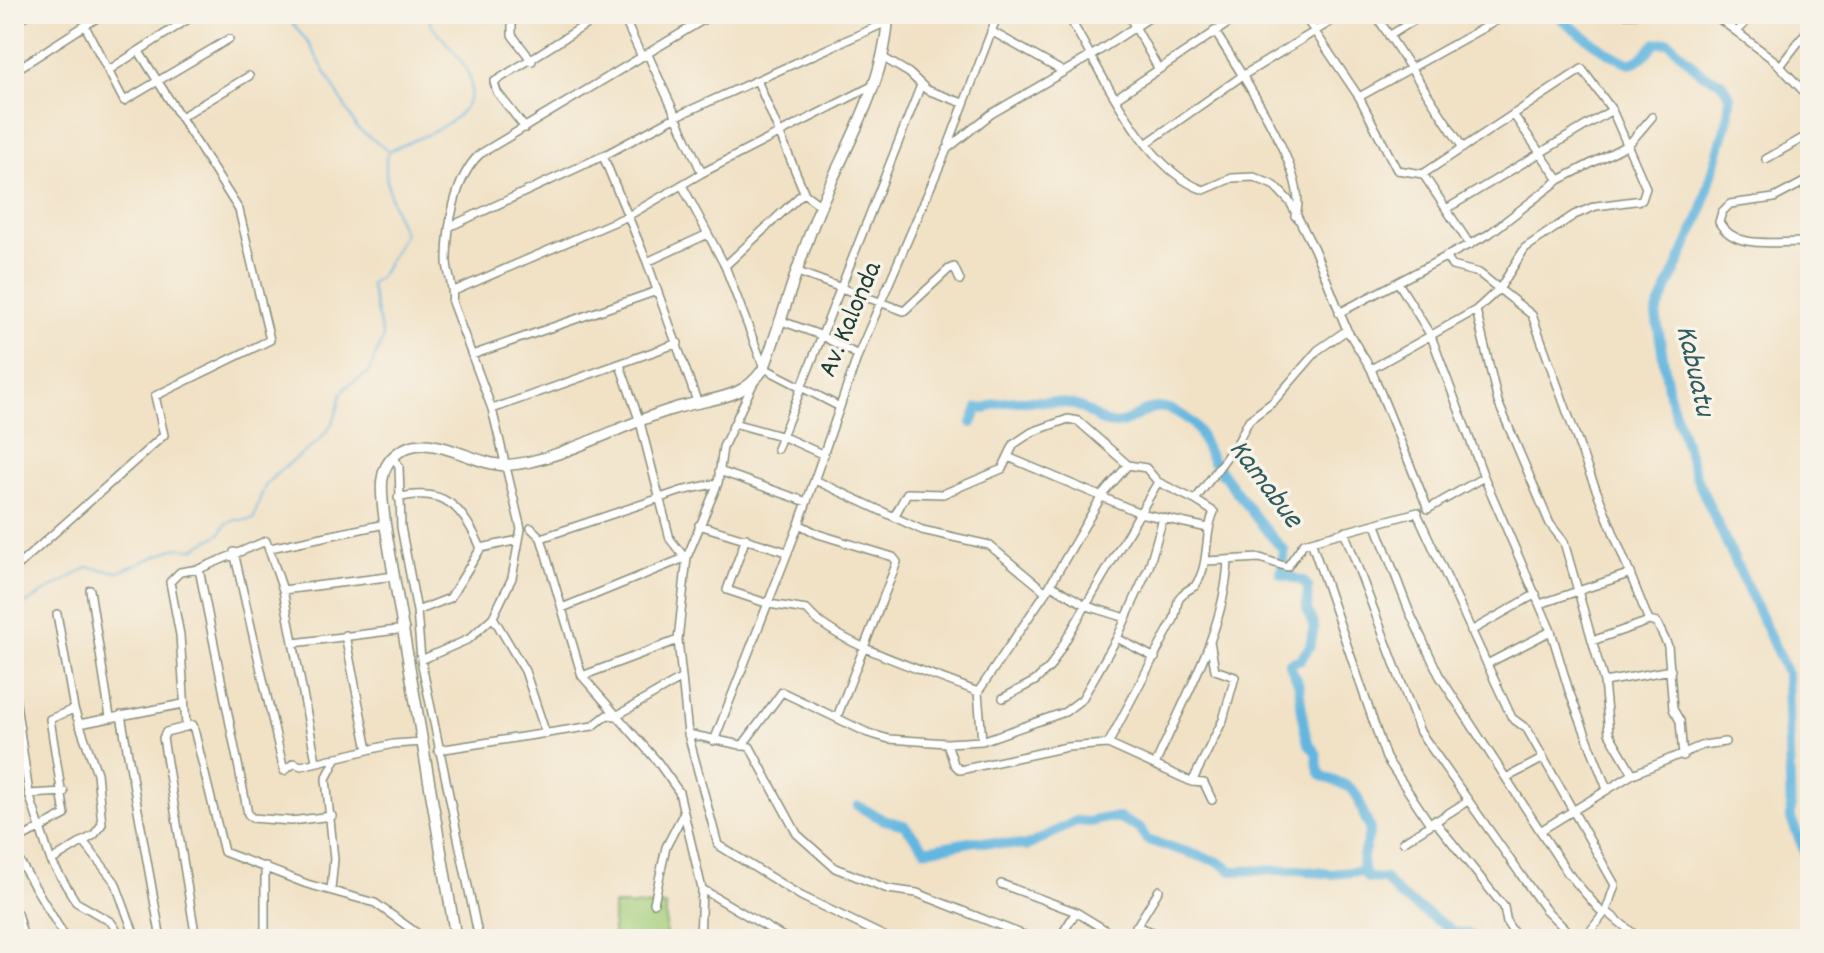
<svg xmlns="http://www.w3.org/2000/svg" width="1824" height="953" font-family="Dekko,sans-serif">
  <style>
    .green { fill: #a5cf7c; stroke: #628658; stroke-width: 2 }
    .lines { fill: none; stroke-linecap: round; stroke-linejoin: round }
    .stream { stroke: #64b6df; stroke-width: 2 }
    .river { stroke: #64b6df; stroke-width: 10 }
    .minor-casing { stroke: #888f7c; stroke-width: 10 }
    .highway-casing { stroke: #888f7c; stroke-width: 13 }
    .minor { stroke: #fff; stroke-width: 7 }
    .highway { stroke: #fff; stroke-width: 10 }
    .labels { text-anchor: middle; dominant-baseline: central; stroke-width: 7; stroke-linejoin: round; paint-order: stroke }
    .street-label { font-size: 28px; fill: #1f3d34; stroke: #f7f3e8 }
    .water-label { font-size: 30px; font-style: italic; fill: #305b5f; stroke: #f7f3e8 }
  </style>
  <rect width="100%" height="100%" fill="#f7f3e8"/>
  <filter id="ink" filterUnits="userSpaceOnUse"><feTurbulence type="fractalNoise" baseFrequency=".0125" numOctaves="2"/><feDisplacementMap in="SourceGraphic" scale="16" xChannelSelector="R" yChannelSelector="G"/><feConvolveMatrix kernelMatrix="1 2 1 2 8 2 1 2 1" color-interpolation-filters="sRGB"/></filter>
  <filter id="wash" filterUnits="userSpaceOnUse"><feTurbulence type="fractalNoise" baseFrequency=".006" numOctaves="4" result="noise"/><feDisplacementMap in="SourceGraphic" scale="32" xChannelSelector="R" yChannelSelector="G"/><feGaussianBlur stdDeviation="1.8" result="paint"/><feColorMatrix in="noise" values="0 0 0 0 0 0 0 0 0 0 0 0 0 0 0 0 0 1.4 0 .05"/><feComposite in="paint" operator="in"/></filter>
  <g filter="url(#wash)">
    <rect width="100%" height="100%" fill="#f1e1c5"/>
    <path class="green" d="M613,905L666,906V939H613Z"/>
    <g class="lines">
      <path class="stream" d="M285,14L310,45L357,128L389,151
        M14,610L88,567L118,572L176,548L193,549L220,534L226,524L235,520H253C257,509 260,494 266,485C283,462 316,451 331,425C347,397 328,393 368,374L383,338L370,284L381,276L404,234C395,214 379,170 389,151C420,136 487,119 468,73C460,55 441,38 430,23L429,14"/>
      <path class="river" d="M1556,14C1565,23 1622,65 1631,63C1641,61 1649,50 1656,43L1669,42L1702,74L1721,82L1730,97L1728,118L1700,216L1656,314L1669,394L1697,479L1787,673L1791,819L1810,864
        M972,423L978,408L985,409C1000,397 1062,400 1080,407C1089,411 1097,420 1107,423C1138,431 1147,385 1191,422C1202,431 1205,452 1215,464C1238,492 1258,524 1284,550L1281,574L1303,581L1308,587L1307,609L1314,627L1310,646L1301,659L1290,663C1291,672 1298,679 1299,687C1302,704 1302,726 1308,742C1310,746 1314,749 1316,753C1319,760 1315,770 1323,776C1333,782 1349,783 1355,793C1363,804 1361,816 1370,827C1369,845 1355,862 1368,878L1385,879L1400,896L1455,932L1469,934L1474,939
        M858,806L884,820L904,825L926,850L975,841L1027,846L1076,821L1089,822L1107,818H1119L1140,829L1147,840L1219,862L1232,871L1298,870L1331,874L1362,871"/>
    </g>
  </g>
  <g filter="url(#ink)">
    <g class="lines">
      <g class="minor-casing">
        <path id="minor" d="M520,14L512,21V35L532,61
          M622,14L641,55L649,57L702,173
          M1067,14C1099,66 1143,170 1204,190L1232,178L1254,177L1275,186L1290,202L1314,249L1347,330L1371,369L1428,509L1484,477
          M1128,14L1158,68
          M1303,14L1359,97L1397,170L1423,174L1470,245
          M1375,14L1463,148
          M1622,14H1636
          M1713,14L1775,61L1810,98
          M1730,14L1743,25
          M14,23L28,14
          M85,26L124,101L229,39
          M1214,30C1235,64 1314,180 1295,216
          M991,31L1062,71
          M1737,32L1753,14
          M1389,36L1424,14
          M882,57L909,73L927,90L963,103
          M1781,65L1810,27
          M109,70L196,14
          M14,71L103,14
          M757,80L805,194L821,206
          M14,82V95
          M1359,97L1503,17
          M1116,98L1242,14
          M1513,114L1559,180
          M181,117L249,76
          M525,128L497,92L494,82L603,14
          M949,143L998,14
          M1147,143L1242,76L1343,14
          M603,156L647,262L698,404
          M1766,159L1810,134
          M1810,179L1774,198L1730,204L1722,212L1719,222C1736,253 1782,239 1810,243
          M682,185L725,266L764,368L840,407
          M1448,208L1612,110
          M451,226L603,156L677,116L887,22
          M1446,256L1452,266L1479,273L1532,315L1587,467L1649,621
          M647,262L708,234
          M725,266L804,192
          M798,272L904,311L949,269L954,267L960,280
          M1399,284L1431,336L1484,477L1551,631L1569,691L1607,789
          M454,291L628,216L702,173L874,85
          M1476,310L1498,402L1550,524L1564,542L1604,682L1609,733L1633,774
          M1339,313L1489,234L1559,180L1629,144L1652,117
          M779,320L820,335L858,355
          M472,355L657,291
          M620,365L640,422L670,539L685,558
          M1371,369L1476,310L1500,288L1525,248L1574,215L1596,206L1642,200L1646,188L1612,110L1582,69L1423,174
          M754,382L723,447L718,483L687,557L678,640L688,734L718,845L801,896L890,939
          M492,409L678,343
          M737,424L784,437L824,455
          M777,449L921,85
          M393,456L399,466L401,527L417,611L421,660L479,939
          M1008,457L1140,513L1208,528
          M719,471L807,502
          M815,480L922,530L989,545L1046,592
          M398,498C445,486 463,508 481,548
          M1417,513L1512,718L1527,729L1615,885L1606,911L1584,939
          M894,517L907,493L943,494L1002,469L1014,444L1032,432L1068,419L1078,421L1128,465L1146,468L1158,482L1195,500
          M799,524L818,534L893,557L897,562L837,717
          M699,525L787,552
          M1376,525L1409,611L1439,675L1567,872L1603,914
          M531,528L541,538L582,676L657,761L679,792L702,889L700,939
          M1344,531L1420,732L1545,909L1575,939
          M541,538L681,491L718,483
          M746,538L727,590L769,604L807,610C835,645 935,674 978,692
          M1311,541L1386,758L1430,824
          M270,548L385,524
          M234,552L284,771L294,763L301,766L393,744L424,742
          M1206,561L1260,558L1287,567L1304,543L1418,512
          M14,569L164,435L155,396L270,340L239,210L140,53
          M199,569L248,814L252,818L291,821L332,816
          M1051,585L1087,606L1126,618
          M90,590L110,717
          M283,590L395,576
          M1540,604L1631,573
          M562,608L687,557
          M417,611L450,598L481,548L519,540
          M493,617L525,671L546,734
          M1471,631L1536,594
          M345,635L368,750
          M1117,638L1155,658
          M1592,641L1649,621L1657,623L1668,646L1673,709L1680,721L1683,756
          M294,643L405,629
          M421,660L469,639L493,617L512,578L521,529L492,409L452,302C455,287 447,275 447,260C447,226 455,177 480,154L713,14
          M1487,664L1551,631
          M582,676L678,640
          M1604,682L1671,670
          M14,689L29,794L51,861L76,902L111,922L122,939
          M1003,698L1035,681L1050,667L1158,482
          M121,715L161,939
          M79,724L183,704
          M186,726L180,635L170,582L180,572L199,569L266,541L283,590L316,761
          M688,734L750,747L797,834L835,868L888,889L917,893L1034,939
          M714,741L799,524L858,355L947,149L991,114L1091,56L1155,14
          M982,741L978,692L1046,592L1103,494L1128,465
          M947,743L954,764L960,770L1067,747L1108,744L1192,782L1204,783L1212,800
          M1108,744L1174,619C1180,599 1173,598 1195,586C1211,563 1203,536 1214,512L1195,500L1239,440L1249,420L1273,402L1318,350L1347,330
          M742,746L782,692L868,733L889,739L947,743L982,741L1065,712L1082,699L1117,638L1149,567L1163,518
          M438,750L593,726L607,715L616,716L682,678
          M1155,765C1183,700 1225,631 1228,560
          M1506,778L1544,758
          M1192,782L1223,720L1235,677L1215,670L1210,641
          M29,794L64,792
          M1434,820L1504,907L1507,923L1518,939
          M1540,831L1633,774L1703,745L1725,742
          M83,841L115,882L136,939
          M14,842L65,815L50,719L74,709
          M1403,842L1466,802
          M14,852L66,939
          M51,861L94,835L102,824L97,773L74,709L57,614
          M1001,884L1076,912L1120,939
          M702,889L787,939
          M331,890L334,859L326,779L337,757
          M654,903L666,847L683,814
          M1606,911L1640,939
          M14,914L17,913L24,939
          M1136,926L1171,939
          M196,939L163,738L166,732L193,725L224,852L307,884L375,903L425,939
          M251,939L261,937L265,929V866
          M1059,939L1076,912
          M1129,939L1159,890"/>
      </g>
      <g class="highway-casing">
        <path id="highway" d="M456,939L385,524C383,500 375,472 395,455C427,426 472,466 506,465C556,463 623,423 673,409C694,402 717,401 737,392C748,387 758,377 764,368C784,314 799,258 821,205C847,143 886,82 888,14"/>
      </g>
      <use href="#minor" class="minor"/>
      <use href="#highway" class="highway"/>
    </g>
  </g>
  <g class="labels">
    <g class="street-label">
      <text transform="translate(852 320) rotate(-67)">Av. Kalonda</text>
    </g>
    <g class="water-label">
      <text transform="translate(1693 371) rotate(77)">Kabuatu</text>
      <text transform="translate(1264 485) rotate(53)">Kamabue</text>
    </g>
  </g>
  <rect width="1824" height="953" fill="none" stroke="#f7f3e8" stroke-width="48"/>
</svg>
